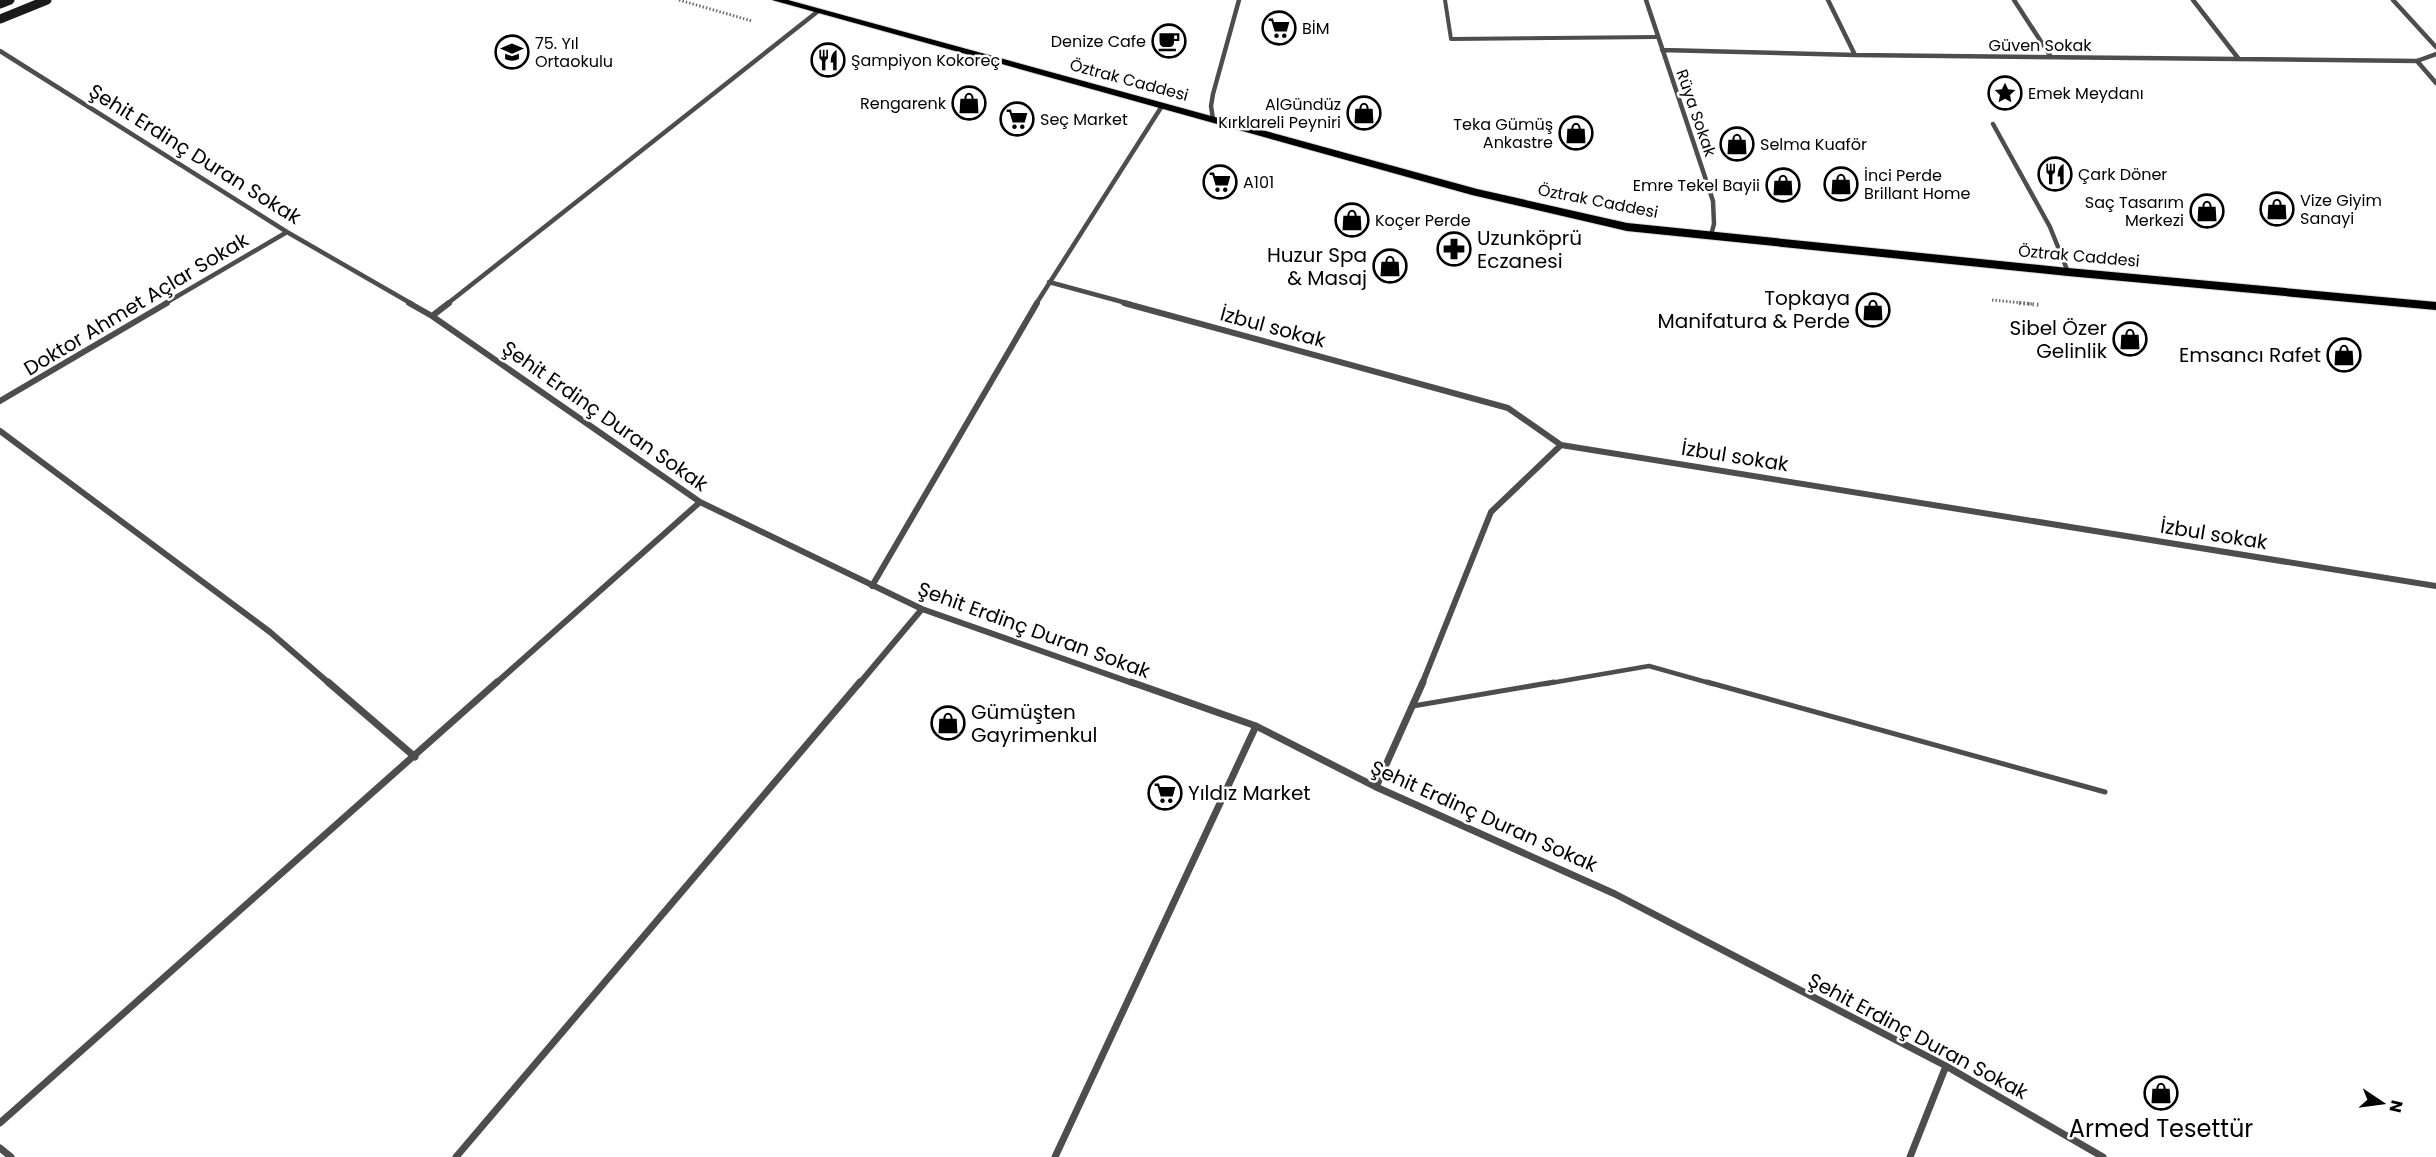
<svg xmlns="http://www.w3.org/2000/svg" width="2436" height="1157" font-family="Poppins,sans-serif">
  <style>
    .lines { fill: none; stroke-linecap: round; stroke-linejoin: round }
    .primary-casing { stroke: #dbdbdb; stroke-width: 2 }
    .path-far1 { stroke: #6f6f6f; stroke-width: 3; stroke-dasharray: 1.5 2; stroke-linecap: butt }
    .path { stroke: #6f6f6f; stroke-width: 4; stroke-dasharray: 1.5 3; stroke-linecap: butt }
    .lane-far2 { stroke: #4d4d4d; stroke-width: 4 }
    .lane-far1 { stroke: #4d4d4d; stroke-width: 4.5 }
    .lane { stroke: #4d4d4d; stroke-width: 5 }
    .street-far2 { stroke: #4d4d4d; stroke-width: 4.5 }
    .street-far1 { stroke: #4d4d4d; stroke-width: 6 }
    .street { stroke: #4d4d4d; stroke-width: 7 }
    .secondary { stroke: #1a1a1a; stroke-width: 9 }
    .primary { fill: #000; fill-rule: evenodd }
    .labels { text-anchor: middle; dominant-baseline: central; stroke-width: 5; stroke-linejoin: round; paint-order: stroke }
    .far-poi-label { font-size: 16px; fill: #000; stroke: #fff; text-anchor: start }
    .far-street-label { font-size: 16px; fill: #000; stroke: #fff }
    .street-label { font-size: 20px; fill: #000; stroke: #fff }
    .poi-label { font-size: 20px; fill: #000; stroke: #fff; text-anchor: end }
    .near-poi-label { font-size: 24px; fill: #000; stroke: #fff }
  </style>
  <rect width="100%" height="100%" fill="#fff"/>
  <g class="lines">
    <g class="primary-casing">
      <path id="primary" d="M772,0H788L1477,189L1627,223L2068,268L2436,302V310L2068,276L1627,231L1472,195Z"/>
    </g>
    <path class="path-far1" d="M679,0L752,21
      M1992,300L2033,304"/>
    <path class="path" d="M2019,303L2041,305"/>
    <path class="lane-far2" d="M1445,0L1451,39L1658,37"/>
    <path class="lane-far1" d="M1545,684L1649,666L1713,684"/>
    <path class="lane" d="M1707,682L2105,792
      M1413,706L1554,682"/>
    <path class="street-far2" d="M1646,0L1713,201L1714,224L1711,235
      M1828,0L1855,55
      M2014,0L2051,57
      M2193,0L2238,58
      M2393,0L2436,47
      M1662,50L1855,55L2417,61L2436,54
      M0,51L287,232L412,304
      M2417,61L2436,83
      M1213,119L1211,106L1213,94L1239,0
      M1993,124L2050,227L2068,272
      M1049,282L1130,304
      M164,304L287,232
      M447,304L817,12
      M1036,304L1162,106"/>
    <path class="street-far1" d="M409,303L432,316L700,502L922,609L1135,684
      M1124,303L1508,408L1561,445L2436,586
      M432,316L449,303
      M0,401L167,303
      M0,431L270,632L330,684
      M872,586L1037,303
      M495,684L700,502
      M859,684L922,609
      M1422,684L1491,512L1561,445"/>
    <path class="street" d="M328,682L415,757
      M1131,682L1256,726L1376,787L1615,894L1946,1066L2103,1157
      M1376,787L1423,682
      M0,1123L497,682
      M0,1148L11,1157
      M456,1157L860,682
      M1055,1157L1256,726
      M1910,1157L1946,1066"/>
    <path class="secondary" d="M0,4L10,0
      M0,19L47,0"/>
    <use href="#primary" class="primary"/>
  </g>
  <defs>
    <g id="supermarket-ring" transform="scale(1.725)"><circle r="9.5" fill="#fff" stroke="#000" stroke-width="1.5"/><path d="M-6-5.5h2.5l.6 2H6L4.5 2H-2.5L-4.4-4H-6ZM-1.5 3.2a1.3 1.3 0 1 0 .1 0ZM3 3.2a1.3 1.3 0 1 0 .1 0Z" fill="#000"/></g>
    <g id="cafe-ring" transform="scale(1.725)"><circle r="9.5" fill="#fff" stroke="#000" stroke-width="1.5"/><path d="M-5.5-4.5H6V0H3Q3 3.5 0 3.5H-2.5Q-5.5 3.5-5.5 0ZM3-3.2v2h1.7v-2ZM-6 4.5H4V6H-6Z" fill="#000"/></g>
    <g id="school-ring" transform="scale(1.725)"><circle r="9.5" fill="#fff" stroke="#000" stroke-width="1.5"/><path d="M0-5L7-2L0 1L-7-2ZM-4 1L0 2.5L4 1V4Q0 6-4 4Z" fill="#000"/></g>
    <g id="restaurant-ring" transform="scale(1.725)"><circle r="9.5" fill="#fff" stroke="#000" stroke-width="1.5"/><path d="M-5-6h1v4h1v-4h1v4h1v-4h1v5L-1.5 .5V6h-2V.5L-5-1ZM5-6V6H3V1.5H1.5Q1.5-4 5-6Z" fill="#000"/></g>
    <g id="sight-ring" transform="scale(1.725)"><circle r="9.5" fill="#fff" stroke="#000" stroke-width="1.5"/><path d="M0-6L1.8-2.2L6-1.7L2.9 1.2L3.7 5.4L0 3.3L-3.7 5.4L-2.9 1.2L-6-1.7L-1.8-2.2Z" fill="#000"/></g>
    <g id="shop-ring" transform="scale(1.725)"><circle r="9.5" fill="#fff" stroke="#000" stroke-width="1.5"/><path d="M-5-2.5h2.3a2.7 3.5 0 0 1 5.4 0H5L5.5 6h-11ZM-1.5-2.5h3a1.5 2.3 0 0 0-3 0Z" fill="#000"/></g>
    <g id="pharmacy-ring" transform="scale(1.725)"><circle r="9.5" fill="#fff" stroke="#000" stroke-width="1.5"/><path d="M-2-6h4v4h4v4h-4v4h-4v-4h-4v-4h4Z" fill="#000"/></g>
  </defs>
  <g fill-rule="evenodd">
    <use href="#supermarket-ring" x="1279" y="28"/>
    <use href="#cafe-ring" x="1169" y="41"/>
    <use href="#school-ring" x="512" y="52"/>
    <use href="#restaurant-ring" x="828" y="60"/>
    <use href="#sight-ring" x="2005" y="93"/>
    <use href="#shop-ring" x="969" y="103"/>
    <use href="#shop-ring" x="1364" y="113"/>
    <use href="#supermarket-ring" x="1017" y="119"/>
    <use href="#shop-ring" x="1576" y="133"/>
    <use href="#shop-ring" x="1737" y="144"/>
    <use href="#restaurant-ring" x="2055" y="174"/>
    <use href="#supermarket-ring" x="1220" y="182"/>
    <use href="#shop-ring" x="1841" y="184"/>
    <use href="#shop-ring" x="1783" y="185"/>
    <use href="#shop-ring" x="2277" y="209"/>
    <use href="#shop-ring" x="2207" y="211"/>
    <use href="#shop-ring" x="1352" y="220"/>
    <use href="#pharmacy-ring" x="1454" y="249"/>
    <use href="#shop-ring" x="1390" y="266"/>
    <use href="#shop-ring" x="1873" y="310"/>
    <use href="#shop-ring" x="2130" y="339"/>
    <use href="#shop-ring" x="2344" y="355"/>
    <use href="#shop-ring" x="948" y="723"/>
    <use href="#supermarket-ring" x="1165" y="793"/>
    <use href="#shop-ring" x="2161" y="1093"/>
  </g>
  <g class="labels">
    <g class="far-poi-label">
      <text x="1302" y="28">BİM</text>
      <text x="1146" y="41" text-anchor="end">Denize Cafe</text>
      <text x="535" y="43">75. Yıl<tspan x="535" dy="18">Ortaokulu</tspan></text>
      <text x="851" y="60">Şampiyon Kokoreç</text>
      <text x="2028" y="93">Emek Meydanı</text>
      <text x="946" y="103" text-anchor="end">Rengarenk</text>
      <text x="1341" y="104" text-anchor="end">AlGündüz<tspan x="1341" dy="18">Kırklareli Peyniri</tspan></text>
      <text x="1040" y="119">Seç Market</text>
      <text x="1553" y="124" text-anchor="end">Teka Gümüş<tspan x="1553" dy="18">Ankastre</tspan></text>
      <text x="1760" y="144">Selma Kuaför</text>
      <text x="2078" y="174">Çark Döner</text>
      <text x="1864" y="175">İnci Perde<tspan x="1864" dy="18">Brillant Home</tspan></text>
      <text x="1243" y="182">A101</text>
      <text x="1760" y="185" text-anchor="end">Emre Tekel Bayii</text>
      <text x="2300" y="200">Vize Giyim<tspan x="2300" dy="18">Sanayi</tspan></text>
      <text x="2184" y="202" text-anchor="end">Saç Tasarım<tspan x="2184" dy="18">Merkezi</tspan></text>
      <text x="1375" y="220">Koçer Perde</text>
    </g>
    <g class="far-street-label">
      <text x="2040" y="45">Güven Sokak</text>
      <text transform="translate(1129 80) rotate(15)">Öztrak Caddesi</text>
      <text transform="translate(1696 113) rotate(71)">Rüya Sokak</text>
      <text transform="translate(1598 201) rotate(11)">Öztrak Caddesi</text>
      <text transform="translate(2079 256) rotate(5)">Öztrak Caddesi</text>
    </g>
    <g class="street-label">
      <text transform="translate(195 154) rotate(32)">Şehit Erdinç Duran Sokak</text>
      <text transform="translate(136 304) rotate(-31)">Doktor Ahmet Açlar Sokak</text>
      <text transform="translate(1273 327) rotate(15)">İzbul sokak</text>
      <text transform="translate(605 416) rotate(35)">Şehit Erdinç Duran Sokak</text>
      <text transform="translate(1735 456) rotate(9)">İzbul sokak</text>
      <text transform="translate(2214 534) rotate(9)">İzbul sokak</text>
      <text transform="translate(1034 630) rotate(20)">Şehit Erdinç Duran Sokak</text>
      <text transform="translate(1484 816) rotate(24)">Şehit Erdinç Duran Sokak</text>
      <text transform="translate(1918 1036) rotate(28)">Şehit Erdinç Duran Sokak</text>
    </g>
    <g class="poi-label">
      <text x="1477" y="238" text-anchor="start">Uzunköprü<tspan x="1477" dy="23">Eczanesi</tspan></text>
      <text x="1367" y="255">Huzur Spa<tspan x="1367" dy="23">&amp; Masaj</tspan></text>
      <text x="1850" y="298">Topkaya<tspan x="1850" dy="23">Manifatura &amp; Perde</tspan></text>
      <text x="2107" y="328">Sibel Özer<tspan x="2107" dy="23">Gelinlik</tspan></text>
      <text x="2321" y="355">Emsancı Rafet</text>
      <text x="971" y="712" text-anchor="start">Gümüşten<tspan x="971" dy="23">Gayrimenkul</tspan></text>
      <text x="1188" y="793" text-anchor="start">Yıldız Market</text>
    </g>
    <g class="near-poi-label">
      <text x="2161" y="1128">Armed Tesettür</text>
    </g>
  </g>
  <g transform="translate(2382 1103) rotate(103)" stroke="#ffffff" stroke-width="4.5" paint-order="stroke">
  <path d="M0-4.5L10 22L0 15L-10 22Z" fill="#000000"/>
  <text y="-9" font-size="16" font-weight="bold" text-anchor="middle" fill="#000000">N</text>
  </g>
</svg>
